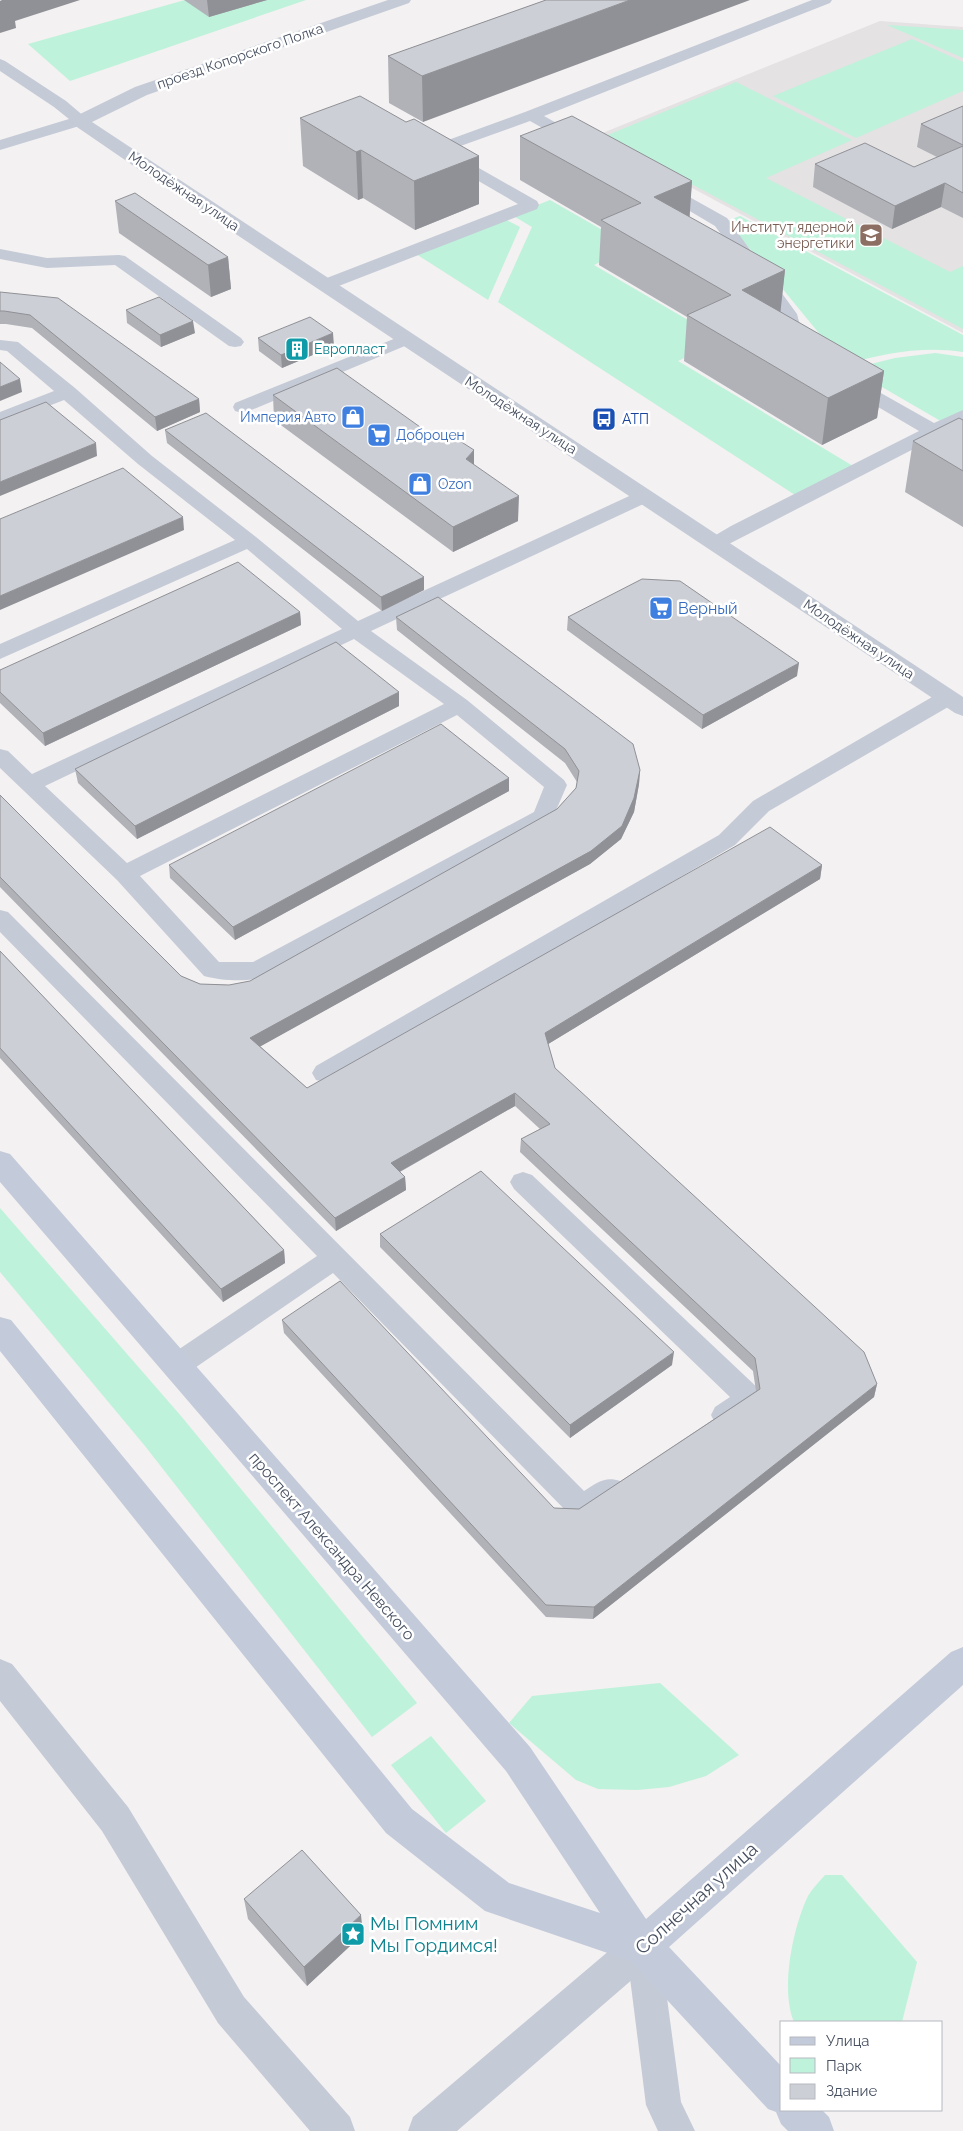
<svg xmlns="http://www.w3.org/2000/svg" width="963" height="2131" font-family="Raleway,sans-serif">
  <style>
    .education { fill: #e4e2e3 }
    .green { fill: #bef2db }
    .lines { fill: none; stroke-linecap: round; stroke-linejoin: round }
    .lane { fill: #c4cad6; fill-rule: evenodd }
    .street { fill: #c4cad6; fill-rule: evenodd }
    .secondary { fill: #c3cada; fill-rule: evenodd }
    .wall { fill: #b0b2b8 }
    .shaded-wall { fill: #909196 }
    .building { fill: #cdcfd6; stroke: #909196 }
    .labels { text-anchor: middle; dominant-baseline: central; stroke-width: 5; stroke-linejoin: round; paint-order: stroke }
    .far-street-label { font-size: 14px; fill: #475060; stroke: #fff }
    .far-education-label { font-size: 14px; fill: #785e54; stroke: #fff; text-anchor: end }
    .far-culture-label { font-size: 14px; fill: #0d838f; stroke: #fff; text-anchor: start }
    .far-shop-label { font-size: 14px; fill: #366cbe; stroke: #fff; text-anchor: start }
    .far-transit-label { font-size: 14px; fill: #164399; stroke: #fff; text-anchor: start }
    .shop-label { font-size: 16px; fill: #366cbe; stroke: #fff; text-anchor: start }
    .street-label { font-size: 16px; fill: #475060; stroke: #fff }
    .near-street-label { font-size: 19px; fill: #475060; stroke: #fff }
    .near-culture-label { font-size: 19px; fill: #0d838f; stroke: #fff; text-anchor: start }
  </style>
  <rect width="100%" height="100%" fill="#f3f1f1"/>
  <path class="education" d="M880,21L963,27V333L595,136Z"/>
  <path class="green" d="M185,0H306L70,81L28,44Z
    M887,25L963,30V58Z
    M912,39L963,62V91L856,138L773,96Z
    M736,82L852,140L766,178L950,272L963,266V329L603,137Z
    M550,200L632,247L594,265L722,340L678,361L853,466L795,495L498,302L532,227L512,215Z
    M740,216L963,335V352C924,346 882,353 845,365L727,221Z
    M503,218L520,227L488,300L416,254Z
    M935,353L963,357V413L944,423L851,369L895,358Z
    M0,1208L181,1416L417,1703L372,1737L145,1446L0,1272Z
    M660,1683L739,1755L706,1776L669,1787L637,1790L598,1789L576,1780L509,1723L532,1696Z
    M431,1736L486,1801L446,1833L391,1765Z
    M825,1875H842L917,1962L902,2022H794C780,1990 793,1927 808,1896C812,1889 819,1882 825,1875Z"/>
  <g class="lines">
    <path class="lane" d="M812,0H832L830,3L544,116L585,139L587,142L585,145H573L530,121L441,153H429L427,150L429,147L525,112Z
      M0,59L5,61L66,101L86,118L88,121L86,124L0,150V140L69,119L54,107L0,71Z
      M450,153L456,155L537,201L539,205L537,209L331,289L325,290L319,289L316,285L319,281L518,204L444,161L442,158L444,155Z
      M662,183L668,185L727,218L797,314L804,341L809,346L806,350L800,351L790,347L779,314L715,226L656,191L654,188L656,185Z
      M0,249L47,258L119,255L125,256L241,338L244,342L241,346L235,347L229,346L115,265L47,268L0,259Z
      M406,334L412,335L415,339L412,343L249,411L242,413L235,411L233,407L235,403Z
      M0,340L18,342L75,388L152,456L256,537L358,621L638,492L645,490L652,492L655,496L652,500L371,631L467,700L564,780L567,785L551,822L266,977C248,982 222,981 204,976L117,880L0,768V749L8,751L32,774L342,629L247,549L0,659V644L235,540L138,464L64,400L0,425V412L54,391L7,351L0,350ZM354,639L444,704L127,863L45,786ZM457,715L544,787L534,812L253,962H219L140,876Z
      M850,378L856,379L934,423L963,410V423L947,431L963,440V454L956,452L933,439L723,547L716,549L709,547L706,543L709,539L731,526L919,431L844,387L841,383L844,379Z
      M947,691L955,693L958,698L955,703L769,811L735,845L334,1080L325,1082L316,1080L312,1073L316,1066L719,835L753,801L939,693Z
      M0,910L8,912L584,1491C597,1483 605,1476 620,1481L625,1490C619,1501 596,1519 583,1520C580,1521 575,1518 572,1517L333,1273L186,1374L176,1378L166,1374L162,1366L166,1358L317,1256L0,932Z
      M523,1172L532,1175L761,1391L765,1399C759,1411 740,1425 727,1426C723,1427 719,1425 715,1423L711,1415L715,1407L730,1397L514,1189L510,1182L514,1175Z
      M643,1929L655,1934L660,1946L681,2102L695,2131H658L646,2105L626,1946L631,1934Z"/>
    <path class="street" d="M388,0H411L409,3L147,95L92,122L963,697V716L955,713L144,173L74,125L71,121L74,117L135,87Z
      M0,1659L12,1664L128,1807L244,1997L350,2117L355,2131H310L218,2023L102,1831L0,1701Z
      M643,1928L656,1933L662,1946L656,1959L457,2131H408L413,2117L630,1933Z"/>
    <path class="secondary" d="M0,1151L10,1154L530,1747L646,1919L951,1652L963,1647V1685L669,1947L782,2067V2110H822L829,2117L834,2131H788L781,2124L776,2112L768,2109L631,1961L485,1911L386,1833L0,1351V1317L11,1320L412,1809L509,1883L600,1913L506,1771L0,1182Z"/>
  </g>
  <path class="wall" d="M184,0H267L209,17Z
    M546,0L423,122L389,103L388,56Z
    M963,106V218L941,207L892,229L813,187L815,164L914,167L937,157L917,147L921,124Z
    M300,118L406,122L479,156V204L415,230L363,198L358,200L303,166Z
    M520,136L692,181L689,217L785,270L780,312L884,371L877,418L822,445L684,361L687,317L599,265L601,227L520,180Z
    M115,201L228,257L231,289L211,297L119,233Z
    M0,292L199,399L200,412L157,431L32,328L6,324H0Z
    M126,310L195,333L161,347L127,323Z
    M258,338L334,346L282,368L259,351Z
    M273,395L474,465L518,521L453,552L274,420Z
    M963,420V527L905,492L913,441Z
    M165,430L424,577V590L382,611L167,443Z
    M300,612L301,625L45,746L0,703V670Z
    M396,617L640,770L639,784L634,812L621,839L590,864L260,1046L307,1088L822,865L820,879L548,1044L555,1068L877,1384L874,1397L593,1619L546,1617L284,1333L282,1320L554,1508L579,1509L756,1391L753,1371L520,1152L521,1139L540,1129L515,1106L400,1172L405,1177L406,1190L336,1231L0,887V795L181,976L200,984L229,985L250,981L557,809L576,788L577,782L565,763L397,630Z
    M568,617L797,676L702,729L567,630Z
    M399,692V706L137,839L78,783L75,769Z
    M509,778V791L235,940L170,878L169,865Z
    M0,951L284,1250L285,1263L223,1302L0,1058Z
    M380,1234L672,1365L570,1438L380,1247Z
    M244,1899L363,1934L307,1986L248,1919Z"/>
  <path class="shaded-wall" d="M2,0H80L15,21L16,28L0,33V1Z
    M207,0H267L209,17Z
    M630,0H750L423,122L422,76Z
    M361,150L363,198L358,200L356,152Z
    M479,156V204L415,230L414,181Z
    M692,181L689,226L654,197Z
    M945,183L941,207L892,229L895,206Z
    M228,257L231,289L211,297L208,265Z
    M785,270L780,316L742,290Z
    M193,321L195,333L161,347L160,335Z
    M333,333L334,346L282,368L281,355Z
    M884,371L877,418L822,445L828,398Z
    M20,379L22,392L0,401V387Z
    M199,399L200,412L157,431L155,417Z
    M96,443L97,456L0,496V482Z
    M474,450V475L466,459Z
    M519,496L518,521L453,552V527Z
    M183,517L184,530L0,610V596Z
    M424,577V590L382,611L381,597Z
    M300,612L301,625L45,746L43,733Z
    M799,663L797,676L702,729L703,715Z
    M399,692V706L137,839L135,826Z
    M640,770L639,784L634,812L621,839L590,864L252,1051L250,1038Z
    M509,778V791L235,940L233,927Z
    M822,865L820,879L545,1046V1033Z
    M515,1093V1106L392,1176L391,1163Z
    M405,1177L406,1190L336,1231L335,1218Z
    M284,1250L285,1263L223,1302L221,1289Z
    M674,1352L672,1365L570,1438V1425Z
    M877,1384L874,1397L593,1619L594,1607Z
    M361,1915L363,1934L307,1986L304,1967Z"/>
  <path class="building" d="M546,0H630L422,76L388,56Z
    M360,96L406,122L414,119L479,156L414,181L361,150L356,152L300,118Z
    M963,106V145L921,124Z
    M572,116L692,181L654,197L785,270L742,290L884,371L828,398L687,315L731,295L601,220L641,203L520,136Z
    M865,143L914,167L963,146V193L945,183L895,206L815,164Z
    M135,193L228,257L208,265L115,201Z
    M0,292L58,298L199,399L155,417L30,315L4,311H0Z
    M159,297L193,321L160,335L126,310Z
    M310,317L333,333L281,355L258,338Z
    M0,362L20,379L0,387Z
    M337,368L437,439L452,436L474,450L466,459L519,496L453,527L273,395Z
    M46,402L96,443L0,482V420Z
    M206,413L424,577L381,597L165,430Z
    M959,418L963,420V471L913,441Z
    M123,468L183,517L0,596V519Z
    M238,562L300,612L43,733L0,692V670Z
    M642,579L680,581L799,663L703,715L568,617Z
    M438,597L633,744L640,770L634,798L622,826L591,851L250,1038L307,1088L770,827L822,865L545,1033L555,1068L864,1352L877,1384L594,1607L546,1605L282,1320L340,1281L554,1508L579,1509L760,1389L755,1358L521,1139L550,1124L515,1093L391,1163L405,1177L335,1218L0,877V795L181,976L200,984L229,985L250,981L557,809L576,788L579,771L565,749L396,617Z
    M336,642L399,692L135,826L75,769Z
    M441,724L509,778L233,927L169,865Z
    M0,951L284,1250L221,1289L0,1048Z
    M481,1171L674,1352L570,1425L380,1234Z
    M302,1850L361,1915L304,1967L244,1899Z"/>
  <defs>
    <g id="university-square" transform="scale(1.25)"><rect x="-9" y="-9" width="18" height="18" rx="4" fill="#8d6e63" stroke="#fff"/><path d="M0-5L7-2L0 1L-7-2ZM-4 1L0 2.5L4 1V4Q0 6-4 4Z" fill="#fff"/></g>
    <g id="building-square" transform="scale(1.25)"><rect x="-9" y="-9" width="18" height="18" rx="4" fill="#0f9aa8" stroke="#fff"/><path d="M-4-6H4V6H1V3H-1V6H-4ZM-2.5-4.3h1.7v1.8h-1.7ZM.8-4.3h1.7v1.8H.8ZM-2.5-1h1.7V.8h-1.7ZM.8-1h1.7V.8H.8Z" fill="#fff"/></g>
    <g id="shop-square" transform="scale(1.25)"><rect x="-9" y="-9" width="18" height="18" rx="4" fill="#3f7fe0" stroke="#fff"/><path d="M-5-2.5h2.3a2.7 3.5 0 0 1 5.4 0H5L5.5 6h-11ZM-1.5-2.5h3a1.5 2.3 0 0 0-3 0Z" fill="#fff"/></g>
    <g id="bus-square" transform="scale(1.25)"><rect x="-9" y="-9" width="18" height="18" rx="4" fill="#1a4fb4" stroke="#fff"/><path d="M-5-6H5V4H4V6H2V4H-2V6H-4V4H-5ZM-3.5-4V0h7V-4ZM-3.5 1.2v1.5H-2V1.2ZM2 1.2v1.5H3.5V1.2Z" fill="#fff"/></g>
    <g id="supermarket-square" transform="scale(1.25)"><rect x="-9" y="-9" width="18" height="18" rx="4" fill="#3f7fe0" stroke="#fff"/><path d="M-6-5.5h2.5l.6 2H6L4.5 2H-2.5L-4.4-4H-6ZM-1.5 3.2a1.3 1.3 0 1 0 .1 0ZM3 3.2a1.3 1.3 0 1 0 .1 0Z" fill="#fff"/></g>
    <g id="sight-square" transform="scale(1.25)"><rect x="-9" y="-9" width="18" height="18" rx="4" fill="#0f9aa8" stroke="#fff"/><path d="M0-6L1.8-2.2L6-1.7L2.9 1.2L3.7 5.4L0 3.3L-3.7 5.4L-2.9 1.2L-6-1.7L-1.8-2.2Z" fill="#fff"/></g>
  </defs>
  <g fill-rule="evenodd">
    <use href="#university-square" x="871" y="235"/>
    <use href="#building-square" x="297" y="349"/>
    <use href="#shop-square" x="353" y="417"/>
    <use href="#bus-square" x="604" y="419"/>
    <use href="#supermarket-square" x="379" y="435"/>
    <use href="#shop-square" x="420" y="484"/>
    <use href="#supermarket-square" x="661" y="608"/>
    <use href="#sight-square" x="353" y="1934"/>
  </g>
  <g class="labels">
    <g class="far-street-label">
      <text transform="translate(240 56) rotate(-19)">проезд Копорского Полка</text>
      <text transform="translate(184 191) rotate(34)">Молодёжная улица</text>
      <text transform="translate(521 415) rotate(33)">Молодёжная улица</text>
      <text transform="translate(859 639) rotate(34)">Молодёжная улица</text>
    </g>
    <g class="far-education-label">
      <text x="854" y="227">Институт ядерной<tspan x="854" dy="16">энергетики</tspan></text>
    </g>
    <g class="far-culture-label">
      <text x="314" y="349">Европласт</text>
    </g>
    <g class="far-shop-label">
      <text x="336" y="417" text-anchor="end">Империя Авто</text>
      <text x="396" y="435">Доброцен</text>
      <text x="438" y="484">Ozon</text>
    </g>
    <g class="far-transit-label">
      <text x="622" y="419">АТП</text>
    </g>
    <g class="shop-label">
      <text x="678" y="608">Верный</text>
    </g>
    <g class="street-label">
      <text transform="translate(332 1546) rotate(49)">проспект Александра Невского</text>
    </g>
    <g class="near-street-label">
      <text transform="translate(696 1898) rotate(-42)">Солнечная улица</text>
    </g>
    <g class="near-culture-label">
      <text x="370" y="1923">Мы Помним<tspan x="370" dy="22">Мы Гордимся!</tspan></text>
    </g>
  </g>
  <rect x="780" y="2021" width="162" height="90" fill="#ffffff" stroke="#b5b9bf"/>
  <rect x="790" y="2037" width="25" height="8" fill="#c3cada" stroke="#b5b9bf"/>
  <text x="826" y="2046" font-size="15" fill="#475060">Улица</text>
  <rect x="790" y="2058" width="25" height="15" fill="#bef2db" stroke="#b5b9bf"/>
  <text x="826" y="2071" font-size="15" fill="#475060">Парк</text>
  <rect x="790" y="2084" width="25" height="15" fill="#cdcfd6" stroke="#b5b9bf"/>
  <text x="826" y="2096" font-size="15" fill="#475060">Здание</text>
</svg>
